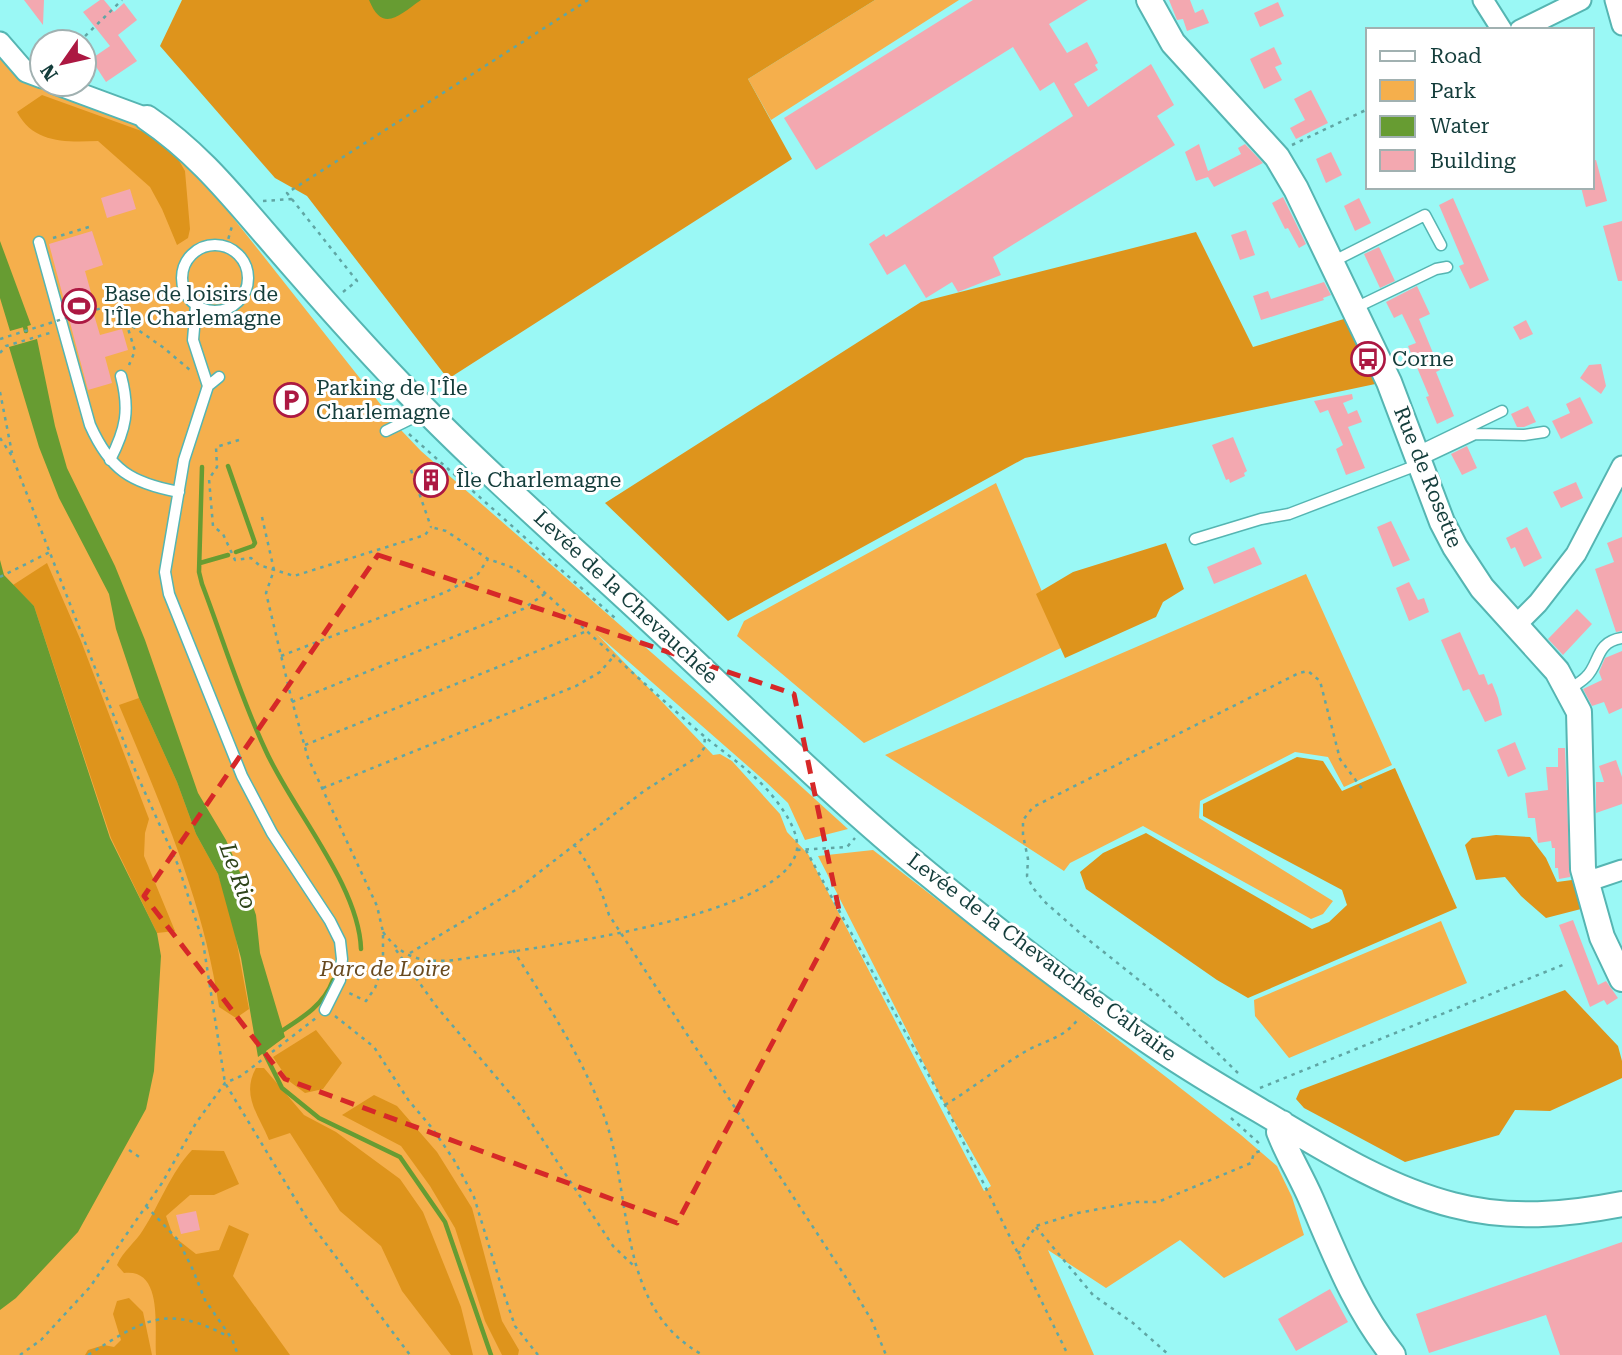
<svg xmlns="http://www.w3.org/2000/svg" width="1622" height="1355" font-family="'Roboto Serif',serif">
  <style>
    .green { fill: #f5af4c }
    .forest { fill: #de941c }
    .water { fill: #679c32 }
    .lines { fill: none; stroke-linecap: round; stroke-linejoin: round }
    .stream { stroke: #679c32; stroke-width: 4.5 }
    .building { fill: #f3a8b0 }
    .service-casing { stroke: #55b5b2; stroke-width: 13 }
    .minor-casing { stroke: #55b5b2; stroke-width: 23 }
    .tertiary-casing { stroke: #55b5b2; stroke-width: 28 }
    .path { stroke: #60a6a4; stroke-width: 2.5; stroke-dasharray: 3.5 5; stroke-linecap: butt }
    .service { stroke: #fff; stroke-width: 10 }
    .minor { stroke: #fff; stroke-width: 19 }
    .tertiary { stroke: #fff; stroke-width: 24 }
    .path-bridge { stroke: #60a6a4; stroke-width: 2.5; stroke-dasharray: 3.5 5; stroke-linecap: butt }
    .marked { fill: none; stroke: #d62828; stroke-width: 5; stroke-dasharray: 14 9; stroke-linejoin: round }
    .labels { text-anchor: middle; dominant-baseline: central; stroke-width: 6; stroke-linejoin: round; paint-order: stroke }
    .poi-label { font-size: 21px; fill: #143d3b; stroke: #fff; text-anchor: start }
    .street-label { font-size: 21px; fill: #143d3b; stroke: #fff }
    .park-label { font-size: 21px; font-style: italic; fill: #684a20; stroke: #fff }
    .water-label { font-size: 23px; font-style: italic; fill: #2f451b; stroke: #fff }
  </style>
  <rect width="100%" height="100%" fill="#9af8f5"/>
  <path class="green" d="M875,0H959L771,120L748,79Z
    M0,49L18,73L48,89L147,127L193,167L400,429L421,451L708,702L848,829L805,840L788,803L766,782L597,634L713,755L720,754L732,761L780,814L787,832L808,854L984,1191L991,1186L945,1105L818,856L873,850L1241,1135L1277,1166L1292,1197L1304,1235L1224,1278L1180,1240L1106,1288L1048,1250L1094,1355H0Z
    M996,483L1065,646L864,743L737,636L744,621Z
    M1306,574L1392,765L1344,787L1328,757L1295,752L1200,801L1199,818L1333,901L1323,914L1311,919L1143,826L1070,863L1064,871L885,755Z
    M1441,921L1467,983L1289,1058L1255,1016L1254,1000Z"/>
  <path class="forest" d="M182,0H875L748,79L792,159L448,379L307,196L275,178L160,46Z
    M42,95L147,133L178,159L185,171L190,229L188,238L177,245L162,209L150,187L98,141C66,142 34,144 17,112Z
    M1196,232L1253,347L1347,318L1380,383L1025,458L728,621L605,503L921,302Z
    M1166,543L1184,589L1163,602L1156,617L1065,658L1036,594L1073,572Z
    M47,563L81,641L149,819L145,833L144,856L175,931L157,933L111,838L34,606L13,585Z
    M139,698L177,782L196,834L218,874L232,917L249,1009L236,1018L219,1007C204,901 160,803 119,705Z
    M1297,757L1323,761L1342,791L1395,768L1457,908L1248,998L1217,980L1086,889L1080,872L1103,853L1146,833L1312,929L1329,922L1347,905L1342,890L1203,816V804Z
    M1496,835L1530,837L1546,858L1557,882L1572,880L1581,909L1546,918L1521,896L1505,877L1476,880L1465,845L1472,838Z
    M1565,990L1618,1046L1622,1061V1078L1550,1111L1515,1110L1499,1135L1405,1162L1304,1108L1296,1099L1300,1090Z
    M316,1030L342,1063L323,1089L305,1093L289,1081L273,1057Z
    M256,1068H264L304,1115L336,1132L400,1179L423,1212L461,1307L473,1355H451L402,1291L381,1246L340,1211L290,1133L269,1140C258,1114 241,1095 256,1068Z
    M374,1095L397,1106L437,1152L472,1208L502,1321L519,1350L518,1355H502L485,1321L455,1228L430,1186L401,1146L342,1115Z
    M192,1150L224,1151L239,1184L214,1195H190L166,1216L173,1236L196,1254L219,1250L229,1225L249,1234L233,1276L290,1355H156C154,1329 164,1268 124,1273L117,1265C123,1251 135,1243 143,1230C160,1204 171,1172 192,1150Z
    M129,1298L143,1312L152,1355H85L88,1350L104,1345L114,1347L121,1340L113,1314L117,1301Z"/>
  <path class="water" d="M369,0H421C399,15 383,34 369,0Z
    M0,241L31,325L10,331L0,298Z
    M37,339L55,426L67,468L115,566L145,640L198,793L226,840L246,886L256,915L260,953L285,1037L258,1057L241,958L218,874L196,834L177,782L139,698L116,629L109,594L59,498L39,447L9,347Z
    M0,560L4,575L34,606L110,838L157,933L161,956L154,1071L146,1109L78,1232L16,1298L0,1310Z"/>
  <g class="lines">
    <path class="stream" d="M24,321L26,331
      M228,466L255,543L253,546L236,552
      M202,467L199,572L202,584C223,639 240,696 265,749C291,808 359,885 361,949
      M200,563L228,555
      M280,1032C302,1018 324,1005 333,980
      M262,1048L282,1088L319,1118L400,1157L445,1222L491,1355"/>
  </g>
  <path class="building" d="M24,0H44L43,25Z
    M100,0H104L114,12L124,3L137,20L118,35L137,61L106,82L91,59L110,46L83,12Z
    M973,0H1088L1049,24L1067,53L1087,42L1098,63L1095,65L1098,70L1074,84L1088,107L1151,64L1174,105L1157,116L1175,145L993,257L1001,275L958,292L952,282L926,298L905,264L887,275L869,244L884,234L886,237L1073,116L1054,82L1040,91L1013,47L816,170L784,118Z
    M1169,0H1190L1195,13L1203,9L1209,23L1187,31L1183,19L1177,20Z
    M1278,2L1284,16L1260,27L1254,13Z
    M1274,47L1282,64L1275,67L1282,80L1264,89L1250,59Z
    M1311,90L1328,123L1296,139L1290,128L1305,120L1294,99Z
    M1199,144L1208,171L1241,154L1238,148L1245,144L1263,163L1214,187L1208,177L1196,181L1185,152Z
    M1331,152L1342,175L1326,183L1316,159Z
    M1596,160L1607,201L1586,207L1581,187H1592V161Z
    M130,189L136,209L107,218L101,198Z
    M1283,197L1306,244L1299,248L1288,228L1285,229L1272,203Z
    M1359,198L1371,223L1355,231L1344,206Z
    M1453,198L1489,280L1470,289L1459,266L1464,264L1439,205Z
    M1622,221V281H1618L1603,226Z
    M1246,230L1255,255L1240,260L1231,235Z
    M92,231L103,265L85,271L95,307L92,308L100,335L122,329L128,350L105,357L112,383L88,390L49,244Z
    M1379,247L1395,281L1380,288L1364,254Z
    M1324,282L1331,295L1323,298L1324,300L1261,320L1253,296L1268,291L1271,299Z
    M1417,286L1430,314L1419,319L1440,370L1436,372L1454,416L1437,424L1426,397L1429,396L1408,346L1416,343L1402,314L1394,318L1386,302Z
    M1526,320L1533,334L1520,340L1513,327Z
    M1601,364L1606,386L1601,394L1580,378L1589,365Z
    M1352,394L1353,399L1343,403L1348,414L1357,410L1362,422L1348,427L1365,468L1346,475L1336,449L1343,445L1328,410L1320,413L1314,401Z
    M1580,397L1593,423L1561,439L1552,421L1570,413L1566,404Z
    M1528,406L1536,422L1524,427H1517L1511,414Z
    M1233,437L1247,471L1244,473L1245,476L1230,483L1229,479L1226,480L1212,445Z
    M1467,446L1477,468L1462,475L1451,454Z
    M1576,482L1583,498L1561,508L1553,492Z
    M1391,521L1410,560L1393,567L1377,527Z
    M1527,527L1542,558L1524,567L1515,547L1511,549L1506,538Z
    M1622,537V631L1616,632L1595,569L1614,562L1607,543Z
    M1254,547L1262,564L1214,584L1207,567Z
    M1409,582L1418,600L1424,598L1429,612L1409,621L1396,588Z
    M1577,609L1592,624L1563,655L1548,639Z
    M1460,632L1479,675L1484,674L1488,685L1492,683L1498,698L1502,715L1485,722L1469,689L1463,691L1441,640Z
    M1622,651V708L1609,714L1604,702L1592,706L1583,689L1602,680L1599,672L1605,658Z
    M1515,742L1526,769L1508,777L1497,750Z
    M1558,748H1565L1570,877L1559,879L1558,868H1555V848H1552L1551,841L1538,843L1535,818H1528L1525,793L1548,790L1546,767H1558Z
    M1616,760L1622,777V804L1596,813V782H1604L1599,766Z
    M1573,920L1598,985L1606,981L1618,998L1607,1005L1604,1000L1590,1007L1559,925Z
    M196,1211L200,1230L181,1234L176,1215Z
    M1622,1242V1355H1560L1546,1315L1429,1353L1416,1314Z
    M1330,1289L1348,1322L1296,1351L1278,1319Z"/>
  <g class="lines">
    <g class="service-casing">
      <path id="service" d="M39,242L90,425C110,470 131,483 179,492
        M182 278a33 33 0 1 1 66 0a33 33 0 1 1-66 0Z
        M1332,262L1425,215L1441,245
        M196,305L193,340L208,386
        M1355,308L1436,269L1447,267
        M219,377L208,386L184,460L165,572L169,594L242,776L272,833L330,921L340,941L342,959L340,980L325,1010
        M386,431L427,411
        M1417,452L1502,411
        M110,460C126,429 130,410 121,376
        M1420,460L1475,434L1524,435L1544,432
        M1195,539L1261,519L1289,514L1420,464
        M1568,690C1574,686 1581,682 1586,677C1600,664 1595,642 1622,638"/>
    </g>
    <g class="minor-casing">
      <path id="minor" d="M1483,0L1502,30
        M1615,0L1622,25
        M1520,30L1581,0
        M0,42L26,72L42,78
        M55,84L147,118
        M1516,625L1538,603L1576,554L1622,466
        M1586,882L1622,870"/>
    </g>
    <g class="tertiary-casing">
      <path id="tertiary" d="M1149,0L1173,43L1277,157L1296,189L1389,382L1442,522L1455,547L1482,588L1557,671L1579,712L1583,869L1602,937L1622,979
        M147,118C197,152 229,192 268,237C311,287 355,337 401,385C485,473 580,554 669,638C754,717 837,800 928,874C1000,933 1076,993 1154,1045C1188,1068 1223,1089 1259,1110C1320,1146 1383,1187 1453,1205C1510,1220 1566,1215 1622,1204
        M1282,1123L1279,1132C1288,1155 1301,1176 1311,1199C1335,1254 1355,1308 1393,1355"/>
    </g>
    <path class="path" d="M79,42L122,0
      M1292,145L1368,109
      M263,201L292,199
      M53,238L89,227
      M226,247L232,226
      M343,292L357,281L287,193L588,0
      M72,317L105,307L164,348L190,370
      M126,322L135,351L129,365
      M0,353L6,346L53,332
      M0,392L12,453
      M409,434L615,618
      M0,438L12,456L137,775L178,865L203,942L225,1083L308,1220L410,1355
      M239,440L216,447L217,467L209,479L213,526L223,534L235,560L251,558L259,565L294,576L425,535L431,527
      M411,470L431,527
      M262,517L274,570L266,593L291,697L308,758L377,906L383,932V965L375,988L366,1001L349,993
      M0,577L50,552
      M281,656L446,592L478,574L488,559
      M292,702L523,609L546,593
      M305,745L587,631
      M323,788L576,686L600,672L614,656
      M574,844C591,867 601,887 609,915L845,1276L872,1321L886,1355
      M797,850L847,847L855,838
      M806,850L945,1105L1068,1355
      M383,932C403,959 423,963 455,960C516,950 787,920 797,849C799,830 781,806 770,793C749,768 722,752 698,731C642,682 588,632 533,582L514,568L488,559L446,531L431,527
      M396,950L436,1006L519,1104L613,1246L636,1268
      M513,950C546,1002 581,1055 603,1113C634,1193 614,1307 703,1355
      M410,953L519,888L644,791L699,756L704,748L705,737
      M335,1016L374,1047L409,1101L432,1128L454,1160L474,1197L501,1285L515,1326L538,1355
      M1238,1073L1160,997L1080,933L1046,903L1033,888L1027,876L1028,859L1023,835V820L1033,807L1299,673L1308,671L1320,681L1340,759L1363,790
      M1260,1088L1565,964
      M945,1105C973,1088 1000,1066 1028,1050C1049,1039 1064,1038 1079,1018
      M1231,1118L1262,1146
      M129,1150L142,1159
      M146,1206L178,1240L193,1270L205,1300L232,1339L238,1355
      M1036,1227L1093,1295L1133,1323L1169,1355
      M1018,1254L1036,1226L1078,1213L1136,1202H1158L1251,1163L1254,1153L1264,1150
      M20,1355L41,1340L90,1287L162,1183L196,1123L225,1083L241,1076L316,1018
      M88,1355C144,1320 166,1303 229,1337"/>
    <use href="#service" class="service"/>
    <use href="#minor" class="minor"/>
    <use href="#tertiary" class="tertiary"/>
    <path class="path-bridge" d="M0,339L69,317"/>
  </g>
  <path class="marked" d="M378,555L794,694L840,915L677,1223L285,1079L144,896Z"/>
  <defs>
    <g id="stadium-ring" transform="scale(1.75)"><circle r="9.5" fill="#fff" stroke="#ac1842" stroke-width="1.5"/><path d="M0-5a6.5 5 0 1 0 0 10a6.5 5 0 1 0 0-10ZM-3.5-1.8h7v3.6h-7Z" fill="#ac1842"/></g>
    <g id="bus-ring" transform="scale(1.75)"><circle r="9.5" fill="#fff" stroke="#ac1842" stroke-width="1.5"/><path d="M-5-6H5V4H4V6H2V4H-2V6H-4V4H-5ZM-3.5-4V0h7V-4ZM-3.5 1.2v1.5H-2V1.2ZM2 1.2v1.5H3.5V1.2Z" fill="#ac1842"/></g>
    <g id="parking-ring" transform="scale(1.75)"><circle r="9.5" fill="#fff" stroke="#ac1842" stroke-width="1.5"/><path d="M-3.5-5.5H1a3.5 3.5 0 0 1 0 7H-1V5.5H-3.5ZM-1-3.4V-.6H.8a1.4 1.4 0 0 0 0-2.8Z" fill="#ac1842"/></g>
    <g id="building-ring" transform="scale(1.75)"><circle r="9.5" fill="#fff" stroke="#ac1842" stroke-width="1.5"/><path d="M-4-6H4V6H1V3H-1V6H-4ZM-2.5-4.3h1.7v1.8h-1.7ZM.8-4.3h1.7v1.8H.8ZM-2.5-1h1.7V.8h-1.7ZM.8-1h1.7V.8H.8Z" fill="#ac1842"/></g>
  </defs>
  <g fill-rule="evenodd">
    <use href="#stadium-ring" x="79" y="306"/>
    <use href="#bus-ring" x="1368" y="359"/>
    <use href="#parking-ring" x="291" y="400"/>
    <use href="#building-ring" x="431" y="480"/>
  </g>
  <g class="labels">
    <g class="poi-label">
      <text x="104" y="294">Base de loisirs de<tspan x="104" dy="24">l'Île Charlemagne</tspan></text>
      <text x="1392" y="359">Corne</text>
      <text x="316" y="388">Parking de l'Île<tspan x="316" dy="24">Charlemagne</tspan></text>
      <text x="456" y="480">Île Charlemagne</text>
    </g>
    <g class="street-label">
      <text transform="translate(1428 477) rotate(68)">Rue de Rosette</text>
      <text transform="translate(626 597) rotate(43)">Levée de la Chevauchée</text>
      <text transform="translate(1042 957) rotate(37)">Levée de la Chevauchée Calvaire</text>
    </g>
    <g class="park-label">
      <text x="385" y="969">Parc de Loire</text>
    </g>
    <g class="water-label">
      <text transform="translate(238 876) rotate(70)">Le Rio</text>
    </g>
  </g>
  <rect x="1366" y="28" width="228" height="161" fill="#ffffff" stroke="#a1b1b1" stroke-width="2"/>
  <rect x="1380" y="51" width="35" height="10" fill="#ffffff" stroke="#a1b1b1" stroke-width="2"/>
  <text x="1430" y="63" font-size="21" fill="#143d3b">Road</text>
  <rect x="1380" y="80" width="35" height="21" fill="#f5af4c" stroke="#a1b1b1" stroke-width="2"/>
  <text x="1430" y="98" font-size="21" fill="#143d3b">Park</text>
  <rect x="1380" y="116" width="35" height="21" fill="#679c32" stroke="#a1b1b1" stroke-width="2"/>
  <text x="1430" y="133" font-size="21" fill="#143d3b">Water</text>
  <rect x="1380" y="150" width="35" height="21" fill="#f3a8b0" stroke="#a1b1b1" stroke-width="2"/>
  <text x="1430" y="168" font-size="21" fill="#143d3b">Building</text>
  <g transform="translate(63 63) rotate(236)"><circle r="33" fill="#ffffff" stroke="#a1b1b1" stroke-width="2"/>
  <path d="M0-5L12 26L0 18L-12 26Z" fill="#ac1842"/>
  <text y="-10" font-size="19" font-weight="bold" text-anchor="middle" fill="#143d3b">N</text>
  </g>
</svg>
